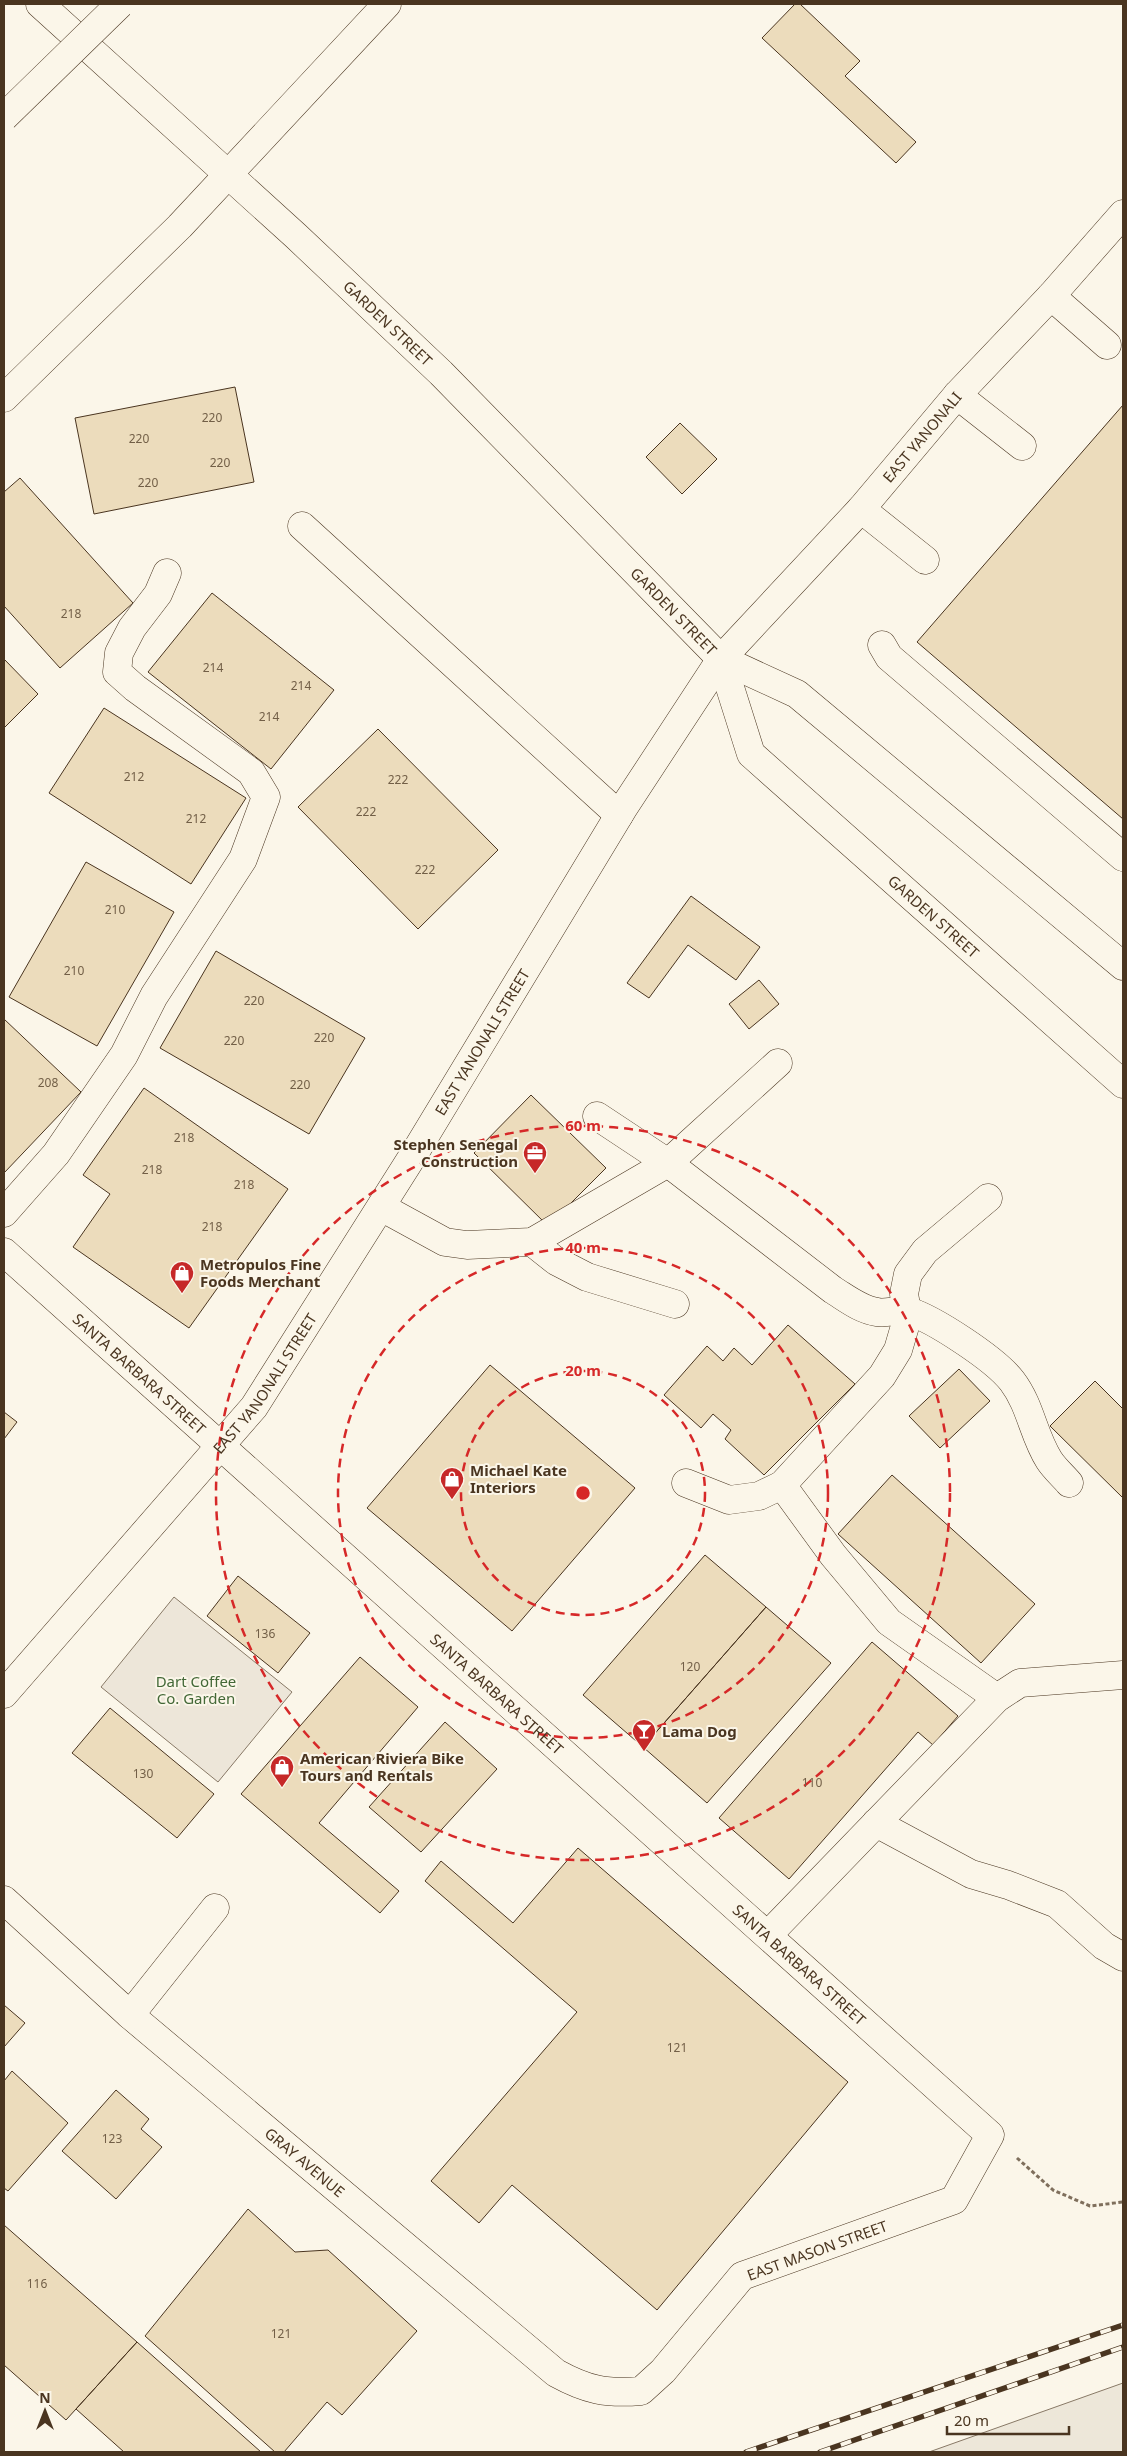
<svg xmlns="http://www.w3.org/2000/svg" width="1127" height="2456" font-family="'Noto Sans',sans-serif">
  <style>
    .green { fill: #ede6d9; stroke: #887966 }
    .parking { fill: #ede7d9; stroke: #887966 }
    .building { fill: #ecdcbc; stroke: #4a3520 }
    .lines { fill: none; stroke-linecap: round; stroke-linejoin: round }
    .minor-casing { stroke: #4a3520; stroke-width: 29 }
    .major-casing { stroke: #4a3520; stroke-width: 29 }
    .highway-casing { stroke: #4a3520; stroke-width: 29 }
    .path { stroke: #7f6f5c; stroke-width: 3; stroke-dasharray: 4 2.5; stroke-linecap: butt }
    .minor { stroke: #fbf6e9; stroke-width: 28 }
    .major { stroke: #fbf6e9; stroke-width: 28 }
    .highway { stroke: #fbf6e9; stroke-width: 28 }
    .rail-casing { stroke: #4a3520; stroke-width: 5.5 }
    .rail { stroke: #fbf6e9; stroke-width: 4; stroke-dasharray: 11; stroke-linecap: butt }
    .highway-bridge-casing { stroke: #4a3520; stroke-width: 29; stroke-linecap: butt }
    .highway-bridge { stroke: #fbf6e9; stroke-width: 28 }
    .ring { fill: none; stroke: #d62828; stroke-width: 2.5; stroke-dasharray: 9 6 }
    .labels { text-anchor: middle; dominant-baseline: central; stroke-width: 4; stroke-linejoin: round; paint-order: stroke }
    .number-label { font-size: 12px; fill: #725f47 }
    .street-label { font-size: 15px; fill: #4a3520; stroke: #fbf6e9 }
    .poi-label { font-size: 15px; font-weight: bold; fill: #4a3520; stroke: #fbf6e9; text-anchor: start }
    .park-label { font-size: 15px; fill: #436837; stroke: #fbf6e9 }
    .centre { fill: #d62828; stroke: #fbf6e9; stroke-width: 2.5 }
    .ring-label { font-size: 15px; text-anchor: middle; font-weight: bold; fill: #d62828; stroke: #fbf6e9; stroke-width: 4; stroke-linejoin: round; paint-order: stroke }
  </style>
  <rect width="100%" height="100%" fill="#fbf6e9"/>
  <path class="green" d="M174,1597L292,1692L218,1782L101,1687Z"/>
  <path class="parking" d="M1123,2383V2452H929Z"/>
  <path class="building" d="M795,4H800L860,61L845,76L916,142L896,163L762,38Z
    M235,387L254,482L94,514L75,418Z
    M1123,405V819L917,642Z
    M680,423L717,459L682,494L646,457Z
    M20,478L133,603L60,668L4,606V492Z
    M212,593L334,690L271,769L148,672Z
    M4,659L38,694L4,728Z
    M104,708L246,798L191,884L49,793Z
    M378,729L498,850L418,929L298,807Z
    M86,862L174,912L97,1046L9,997Z
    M691,896L760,947L736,980L688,945L649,998L627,983Z
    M216,951L365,1038L309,1134L160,1048Z
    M759,980L779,1004L749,1029L729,1004Z
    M4,1019L81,1092L4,1173Z
    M144,1088L288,1189L189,1328L73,1247L110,1194L83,1175Z
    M531,1095L606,1168L548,1226L474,1153Z
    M788,1325L855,1384L764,1475L725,1439L731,1430L713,1414L701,1428L664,1395L707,1346L723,1361L734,1348L752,1365Z
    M490,1365L635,1488L512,1631L367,1508Z
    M959,1369L990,1401L940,1448L909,1416Z
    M1095,1381L1123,1409V1498L1050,1426Z
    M4,1412L17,1422L4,1439Z
    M892,1475L1035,1604L981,1663L838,1534Z
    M705,1555L766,1607L643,1747L583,1695Z
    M238,1576L310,1633L278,1673L207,1616Z
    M766,1607L831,1663L707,1803L643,1747Z
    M872,1642L958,1716L933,1745L918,1732L789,1879L719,1818Z
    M360,1657L418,1707L319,1823L399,1891L380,1913L241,1794Z
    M110,1708L214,1794L177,1838L72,1753Z
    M445,1722L497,1769L421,1852L369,1807Z
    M578,1848L848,2082L657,2310L512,2185L479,2223L431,2181L577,2012L425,1881L441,1861L513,1923Z
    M4,2005L25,2023L4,2047Z
    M12,2071L68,2123L8,2191L4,2188V2081Z
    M116,2090L149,2119L141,2129L162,2147L116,2199L62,2151Z
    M248,2209L295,2252L328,2250L417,2331L342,2415L327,2402L284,2452H275L145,2336Z
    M4,2225L137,2342L66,2420L4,2365Z
    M137,2342L261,2452H124L76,2409Z"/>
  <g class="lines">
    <g class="minor-casing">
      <g id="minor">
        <path d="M1051,296L1107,345"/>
        <path d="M957,395L1022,446"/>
        <path d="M861,509L925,560"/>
        <path d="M302,526L619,815"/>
        <path d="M882,645L889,657L1123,857"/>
        <path d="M597,1116L668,1163L778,1063"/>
        <path d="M988,1198L925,1251L908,1274L904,1294L907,1311L905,1326L898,1350L882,1376L782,1485L833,1555L889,1622L997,1698"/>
        <path d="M381,1207L445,1242L467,1245L532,1242L668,1163L833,1290C846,1298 861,1310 877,1312C887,1314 898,1309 908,1311C934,1319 995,1359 1012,1381C1031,1406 1033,1435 1049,1460C1054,1468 1063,1476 1069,1483"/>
        <path d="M4,1213L56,1154L124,1055L154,996L243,859L266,797L251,772L135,688L117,672L119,653L132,628L158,594L167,573"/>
        <path d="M532,1242L556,1261L587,1277L675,1304"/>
        <path id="s1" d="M4,1252L990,2135L954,2200L742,2276L663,2371L641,2391C606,2394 587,2390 556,2373L130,2015L4,1900"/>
        <path d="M686,1483L729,1500L759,1496L782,1485"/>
        <path id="s2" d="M4,1694L254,1407L414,1154L624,807L721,659L861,509L957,395L1051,296L1123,214"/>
        <path d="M876,1823L971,1874L1008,1885L1057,1904L1104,1946L1123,1957"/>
        <path d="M768,1935L997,1698L1020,1683L1123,1675"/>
        <path d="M130,2015L215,1908"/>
      </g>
    </g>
    <g class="major-casing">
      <g id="major">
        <path id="s3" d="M40,4L296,236L441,373L721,659L797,694L1123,966"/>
        <path id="s4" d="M721,659L751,754L1123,1084"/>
      </g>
    </g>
    <g class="highway-casing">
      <path id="highway" d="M4,398L180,226L387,4"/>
    </g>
    <path class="path" d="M1017,2158L1053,2190L1090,2206L1123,2202"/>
    <use href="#minor" class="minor"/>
    <use href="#major" class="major"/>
    <use href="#highway" class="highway"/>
    <g class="rail-casing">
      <path id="rail" d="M746,2452L1123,2325
        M820,2452L1123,2347"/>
    </g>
    <use href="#rail" class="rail"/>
    <g class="highway-bridge-casing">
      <path id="highway-bridge" d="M4,117L120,4"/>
    </g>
    <use href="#highway-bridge" class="highway-bridge"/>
  </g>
  <g class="ring">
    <circle cx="583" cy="1493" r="122"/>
    <circle cx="583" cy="1493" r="245"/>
    <circle cx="583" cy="1493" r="367"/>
  </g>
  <defs>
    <g id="office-pin" transform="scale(1.25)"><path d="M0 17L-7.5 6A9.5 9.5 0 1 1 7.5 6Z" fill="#c62828" stroke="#fbf6e9"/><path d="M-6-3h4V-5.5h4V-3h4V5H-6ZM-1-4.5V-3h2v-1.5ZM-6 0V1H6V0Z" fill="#fff"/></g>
    <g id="shop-pin" transform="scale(1.25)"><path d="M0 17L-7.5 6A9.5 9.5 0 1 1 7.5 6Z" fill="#c62828" stroke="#fbf6e9"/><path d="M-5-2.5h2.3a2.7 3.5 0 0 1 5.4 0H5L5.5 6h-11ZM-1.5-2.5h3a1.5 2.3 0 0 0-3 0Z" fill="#fff"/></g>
    <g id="bar-pin" transform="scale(1.25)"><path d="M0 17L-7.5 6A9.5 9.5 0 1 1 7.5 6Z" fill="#c62828" stroke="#fbf6e9"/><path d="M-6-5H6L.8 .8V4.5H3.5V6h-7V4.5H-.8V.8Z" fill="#fff"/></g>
  </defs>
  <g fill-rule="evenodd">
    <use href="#office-pin" x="535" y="1153"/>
    <use href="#shop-pin" x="182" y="1273"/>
    <use href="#shop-pin" x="452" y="1479"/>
    <use href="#bar-pin" x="644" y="1731"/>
    <use href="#shop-pin" x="282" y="1767"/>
  </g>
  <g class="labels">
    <g class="number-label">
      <text x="212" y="417">220</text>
      <text x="139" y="438">220</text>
      <text x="220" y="462">220</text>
      <text x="148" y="482">220</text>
      <text x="71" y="613">218</text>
      <text x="213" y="667">214</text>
      <text x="301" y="685">214</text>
      <text x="269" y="716">214</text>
      <text x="134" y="776">212</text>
      <text x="398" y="779">222</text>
      <text x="366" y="811">222</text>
      <text x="196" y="818">212</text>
      <text x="425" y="869">222</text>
      <text x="115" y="909">210</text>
      <text x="74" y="970">210</text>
      <text x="254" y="1000">220</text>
      <text x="324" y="1037">220</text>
      <text x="234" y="1040">220</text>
      <text x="48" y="1082">208</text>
      <text x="300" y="1084">220</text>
      <text x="184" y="1137">218</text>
      <text x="152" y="1169">218</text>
      <text x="244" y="1184">218</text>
      <text x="212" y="1226">218</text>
      <text x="265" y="1633">136</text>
      <text x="690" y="1666">120</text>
      <text x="143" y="1773">130</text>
      <text x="812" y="1782">110</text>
      <text x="677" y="2047">121</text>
      <text x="112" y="2138">123</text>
      <text x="37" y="2283">116</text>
      <text x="281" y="2333">121</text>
    </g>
    <g class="street-label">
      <text stroke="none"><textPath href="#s3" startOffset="472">GARDEN STREET</textPath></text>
      <text stroke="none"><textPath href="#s2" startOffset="1562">EAST YANONALI</textPath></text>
      <text stroke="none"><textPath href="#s3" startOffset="878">GARDEN STREET</textPath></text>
      <text stroke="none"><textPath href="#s4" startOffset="344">GARDEN STREET</textPath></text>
      <text stroke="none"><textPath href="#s2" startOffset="811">EAST YANONALI STREET</textPath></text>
      <text stroke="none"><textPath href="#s1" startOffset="182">SANTA BARBARA STREET</textPath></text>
      <text stroke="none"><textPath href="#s2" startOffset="406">EAST YANONALI STREET</textPath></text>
      <text stroke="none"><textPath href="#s1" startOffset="662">SANTA BARBARA STREET</textPath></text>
      <text stroke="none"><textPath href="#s1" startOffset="1068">SANTA BARBARA STREET</textPath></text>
      <text transform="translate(305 2162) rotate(40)">GRAY AVENUE</text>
      <text transform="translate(817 2250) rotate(-20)">EAST MASON STREET</text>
    </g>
    <g class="poi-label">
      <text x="518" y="1144" text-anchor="end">Stephen Senegal<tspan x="518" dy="17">Construction</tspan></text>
      <text x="200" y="1264">Metropulos Fine<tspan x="200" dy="17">Foods Merchant</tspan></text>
      <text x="470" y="1470">Michael Kate<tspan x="470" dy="17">Interiors</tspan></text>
      <text x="662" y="1731">Lama Dog</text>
      <text x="300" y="1758">American Riviera Bike<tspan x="300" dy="17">Tours and Rentals</tspan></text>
    </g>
    <g class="park-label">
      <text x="196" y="1681">Dart Coffee<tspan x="196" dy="17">Co. Garden</tspan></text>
    </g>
  </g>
  <circle cx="583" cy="1493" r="8" class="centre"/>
  <g class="ring-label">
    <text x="583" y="1131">60 m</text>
    <text x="583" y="1253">40 m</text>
    <text x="583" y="1376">20 m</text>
  </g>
  <rect width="1127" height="2456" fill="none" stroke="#4a3520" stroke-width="10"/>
  <g transform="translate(45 2411)" stroke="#fbf6e9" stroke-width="4" paint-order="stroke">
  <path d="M0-4L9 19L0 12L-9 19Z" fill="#4a3520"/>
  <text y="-8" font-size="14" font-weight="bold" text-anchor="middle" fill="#4a3520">N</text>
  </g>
  <path d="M947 2426v8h122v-8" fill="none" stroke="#4a3520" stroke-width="2.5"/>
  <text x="954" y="2426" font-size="15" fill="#4a3520" stroke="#fbf6e9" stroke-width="4" paint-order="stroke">20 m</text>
</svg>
